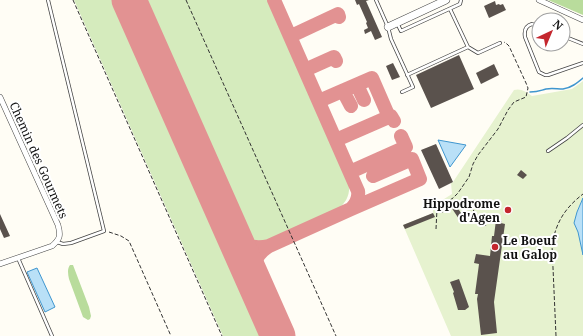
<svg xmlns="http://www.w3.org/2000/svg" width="583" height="336" font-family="'Noto Serif',serif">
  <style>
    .green { fill: #d5ebbd }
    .forest { fill: #b9dc9c }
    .pitch { fill: #e6f2cf }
    .water { fill: #b9e0f7; stroke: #3f96cf }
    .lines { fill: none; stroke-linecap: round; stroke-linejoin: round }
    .stream { stroke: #3f96cf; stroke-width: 1.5 }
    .taxiway { stroke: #e29292; stroke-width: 14 }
    .runway { stroke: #e29292; stroke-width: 35 }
    .building { fill: #5a524d }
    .service-casing { stroke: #444; stroke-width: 4 }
    .minor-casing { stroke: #444; stroke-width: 6 }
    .tertiary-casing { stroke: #444; stroke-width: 8 }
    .path { stroke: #333; stroke-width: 1; stroke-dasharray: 4 2; stroke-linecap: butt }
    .service { stroke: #fff; stroke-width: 2.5 }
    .minor { stroke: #fff; stroke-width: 5 }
    .tertiary { stroke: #fff; stroke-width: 7 }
    .poi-dot { fill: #c4262e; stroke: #fff; stroke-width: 1.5 }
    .labels { text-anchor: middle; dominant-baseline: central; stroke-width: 4; stroke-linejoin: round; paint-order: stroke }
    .street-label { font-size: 12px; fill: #111; stroke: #fff }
    .poi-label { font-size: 12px; font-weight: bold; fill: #111; stroke: #fff; text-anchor: end }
  </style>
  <rect width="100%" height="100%" fill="#fffdf5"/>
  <path class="green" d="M74,0H117L265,336H223Z
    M142,0H268L349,183C350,195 347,202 337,210L268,240C260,243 253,241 247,235Z"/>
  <path class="forest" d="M548,0H583V15Z
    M70,265H73L89,307L91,316L90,319L88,320L83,317L69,279C68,274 67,269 70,265Z"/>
  <path class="pitch" d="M583,81V336H451L403,225L433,213V206L452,194L451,183L453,182L514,90C521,88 526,92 532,96L572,89Z"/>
  <path class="water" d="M438,140L466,145L450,167Z
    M583,198V255L578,232L574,223L577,212Z
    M37,268L55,307L45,312L27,272Z"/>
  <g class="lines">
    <path class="stream" d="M530,92C538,92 539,91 546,89C552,88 557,89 563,89C571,88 577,83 583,78"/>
    <path class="taxiway" d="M274,0L358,191C359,197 356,204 351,209
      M291,36L338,14L339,17
      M305,70L334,57L336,61
      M357,85L364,100
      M343,91L351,106
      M319,101L372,78L389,117
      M336,140L391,116L394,121
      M350,172L406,147L401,136
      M232,233C244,245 252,250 269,246L351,209L420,179L412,159L373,176
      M255,285C252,268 253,256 269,246"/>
    <path class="runway" d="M129,0L278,336"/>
  </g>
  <path class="building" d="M355,0H369L366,1L382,37L375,40L371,31L365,34L364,30L368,28L366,23L367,22L359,4L357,5Z
    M495,1L496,5L499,4L500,5L503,4L506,10L489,18L484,6Z
    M459,55L474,89L431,108L416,75Z
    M393,63L400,77L392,80L386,66Z
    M494,64L499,75L481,84L476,73Z
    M436,144L453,182L439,189L421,150Z
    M521,170L527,175L523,179L517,175Z
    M453,201L461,213L462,212L464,216L459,219L451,207L442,213L439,210Z
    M433,213L435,217L405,229L403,225Z
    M0,214L10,236L4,238L0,229Z
    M496,220L502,221L501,223L505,224L494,302L497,333L481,335L477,299L478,294H475L479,264L474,263L476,254L490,256L492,236H494Z
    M459,279L469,307L465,310H458L453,293L454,292L450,282Z"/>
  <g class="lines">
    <g class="service-casing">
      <path id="service" d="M48,0L104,231L71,243L63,244L57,242
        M376,0L388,27L391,39L413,87L402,92
        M450,9L468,47L478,53L500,43
        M397,23L401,31L460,4L461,0
        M539,27L532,24C525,26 524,31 525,37L539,72L545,75H548L583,63
        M563,36L583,44
        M407,75L468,47
        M548,151L567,138L583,125
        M18,258L52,336"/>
    </g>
    <g class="minor-casing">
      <path id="minor" d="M539,0L583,20
        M0,97L58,225C61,236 60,239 52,246L0,264"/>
    </g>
    <g class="tertiary-casing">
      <path id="tertiary" d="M388,27L446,0"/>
    </g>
    <path class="path" d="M73,0L222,336
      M186,0L336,336
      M468,199L470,206L486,226
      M436,229L437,209L441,206L453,198L458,193L469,177L473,164L478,155L498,129L508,110L514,102L526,97L528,88L526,83L509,46L507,44L504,42
      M109,232L121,236L129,241L171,336
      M556,336L552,245C556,222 565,208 583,194"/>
    <use href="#service" class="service"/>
    <use href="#minor" class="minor"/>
    <use href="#tertiary" class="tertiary"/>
  </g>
  <g class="poi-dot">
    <circle cx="508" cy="210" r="4"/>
    <circle cx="495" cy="247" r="4"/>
  </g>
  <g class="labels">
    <g class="street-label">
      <text transform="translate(39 160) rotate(66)">Chemin des Gourmets</text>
    </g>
    <g class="poi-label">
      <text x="500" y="203">Hippodrome<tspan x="500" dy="14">d'Agen</tspan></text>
      <text x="503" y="240" text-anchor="start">Le Boeuf<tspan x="503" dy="14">au Galop</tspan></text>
    </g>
  </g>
  <g transform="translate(551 32) rotate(44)"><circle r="19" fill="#ffffff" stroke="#a0a0a0"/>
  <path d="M0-3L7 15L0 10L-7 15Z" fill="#c4262e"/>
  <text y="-6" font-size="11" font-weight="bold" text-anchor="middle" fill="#111111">N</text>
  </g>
</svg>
